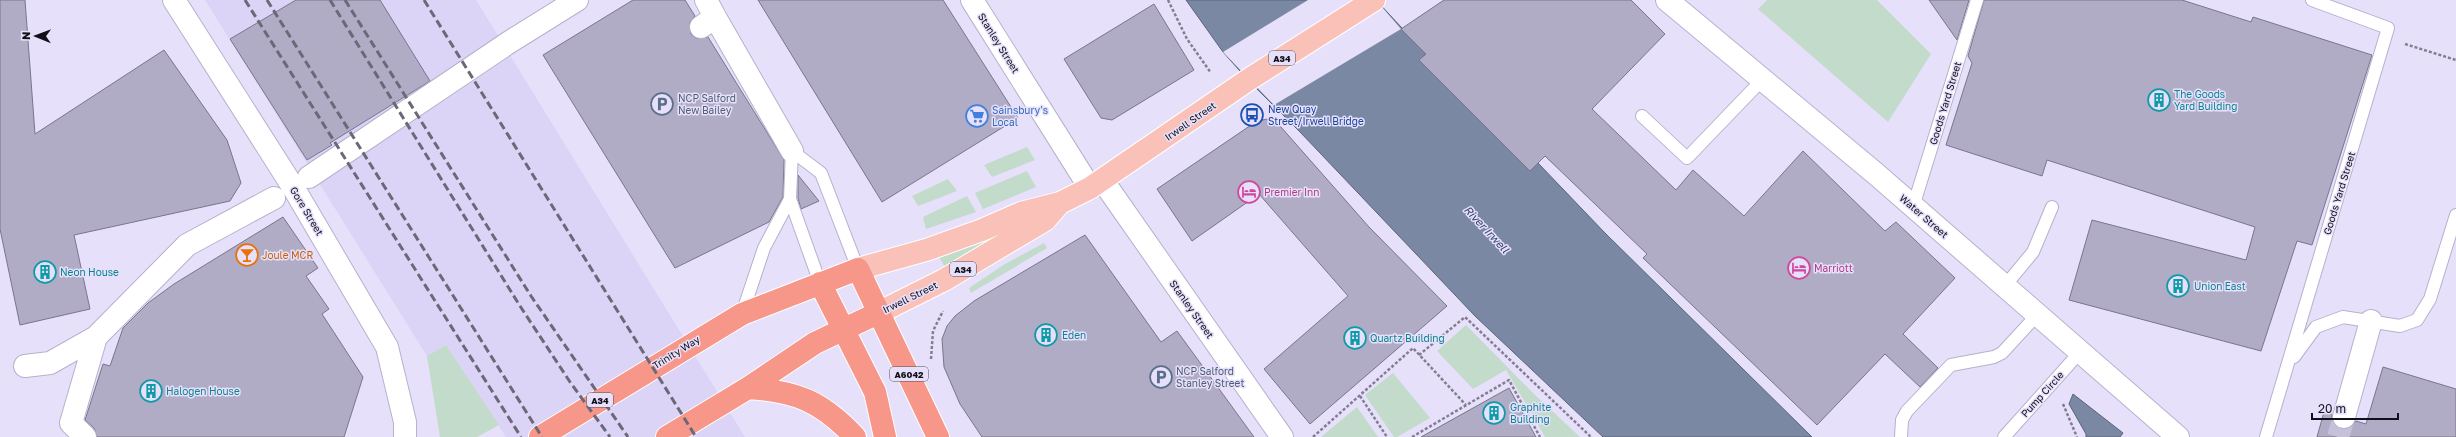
<svg xmlns="http://www.w3.org/2000/svg" width="2456" height="437" font-family="'Golos Text',sans-serif">
  <style>
    .built { fill: #dbd4f6 }
    .green { fill: #c3dbca }
    .water { fill: #7a88a4; stroke: #5a647a }
    .pier { fill: #e6e0fb }
    .building { fill: #b1acc6; stroke: #7a758d }
    .lines { fill: none; stroke-linecap: round; stroke-linejoin: round }
    .street-tunnel { stroke: #c6c1d9; stroke-width: 22; stroke-dasharray: 22 11; stroke-linecap: butt }
    .lane-casing { stroke: #b7b1cb; stroke-width: 14 }
    .street-casing { stroke: #b7b1cb; stroke-width: 24 }
    .primary-casing { stroke: #fff; stroke-width: 24 }
    .highway-casing { stroke: #fff; stroke-width: 24 }
    .path { stroke: #827e90; stroke-width: 2.5; stroke-dasharray: 3 2; stroke-linecap: butt }
    .lane { stroke: #fff; stroke-width: 12 }
    .street { stroke: #fff; stroke-width: 22 }
    .primary { stroke: #fac1b9; stroke-width: 22 }
    .highway { stroke: #f6978a; stroke-width: 22 }
    .rail { stroke: #6b6878; stroke-width: 3; stroke-dasharray: 8 4; stroke-linecap: butt }
    .labels { text-anchor: middle; dominant-baseline: central; stroke-width: 3; stroke-linejoin: round; paint-order: stroke }
    .shield { fill: #e6e0fb; stroke: #514e5c; stroke-width: 1 }
    .shield-label { font-size: 9px; font-weight: bold; fill: #110f18 }
    .street-label { font-size: 10px; fill: #110f18; stroke: #e6e0fb }
    .culture-label { font-size: 10px; fill: #0d838f; stroke: #e6e0fb; text-anchor: start }
    .service-label { font-size: 10px; fill: #4e5e75; stroke: #e6e0fb; text-anchor: start }
    .transit-label { font-size: 10px; fill: #164399; stroke: #e6e0fb; text-anchor: start }
    .shop-label { font-size: 10px; fill: #366cbe; stroke: #e6e0fb; text-anchor: start }
    .hotel-label { font-size: 10px; fill: #b23c85; stroke: #e6e0fb; text-anchor: start }
    .food-label { font-size: 10px; fill: #c56008; stroke: #e6e0fb; text-anchor: start }
    .water-label { font-size: 11px; font-style: italic; fill: #2e416b; stroke: #e6e0fb }
  </style>
  <rect width="100%" height="100%" fill="#e6e0fb"/>
  <path class="built" d="M205,0H476L745,437H506L446,345L427,356Z"/>
  <path class="green" d="M1767,0H1877L1931,54L1888,122L1758,9Z
    M1027,147L1035,160L992,177L984,165Z
    M1027,171L1036,187L983,209L975,193Z
    M948,179L957,191L918,206L912,196Z
    M967,196L976,212L926,229L923,217Z
    M1016,225L947,271L939,257Z
    M1044,243L1047,248L971,293L969,288L1005,264Z
    M1466,325L1534,394L1580,437H1545L1506,370L1473,389L1437,351Z
    M446,345L499,425L477,437H440L427,356Z
    M1393,373L1430,418L1397,437H1394L1365,395Z
    M1357,407L1378,437H1321Z"/>
  <path class="water" d="M1186,0H1376L1426,54L1419,60L1538,163L1605,233L1812,437H1603L1475,316L1301,133L1248,80L1223,52Z
    M2073,394L2123,433L2120,437H2086V434L2069,404Z"/>
  <path class="pier" d="M1308,0H1376L1401,29L1274,105L1223,52Z"/>
  <path class="building" d="M0,0H25L35,134L164,50L227,140L241,183L230,201L74,235L90,309L20,325L0,229Z
    M296,0H380L430,81L330,143L332,145L307,160L230,39Z
    M633,0H685L695,16L690,22L691,34L696,38L708,37L784,160L783,197L769,222L675,268L543,55Z
    M758,0H943L1018,118L882,202Z
    M1444,0H1631L1665,34L1592,109L1676,190L1693,170L1744,216L1803,151L1885,231L1896,222L1955,278L1903,334L1938,368L1920,387L1885,354L1817,425L1643,258L1647,254L1545,156L1530,171L1419,60L1426,54L1401,29Z
    M1929,0H1969L1957,40Z
    M1984,0H2182L2251,22L2253,17L2372,55L2312,245L2297,241L2261,351L2069,300L2092,220L2246,260L2255,227L2047,160L2042,176L1946,145L1972,63L1968,56Z
    M1154,4L1194,70L1112,120L1101,118L1064,59Z
    M1273,118L1369,227L1447,306L1310,424L1264,369L1348,296L1259,194L1192,241L1157,189L1257,121Z
    M798,175L819,201L801,209L798,198Z
    M283,217L318,268L306,276L329,309L322,314L363,377L344,437H97L94,428L85,420L103,364L110,366L123,328L148,303L174,284Z
    M1085,235L1161,342L1177,331L1254,437H982L960,404L944,367L942,339L947,326L955,316L974,301Z
    M2383,367L2456,389V437H2317L2324,412L2332,414V420L2340,429H2347L2356,421L2366,424Z
    M1509,388L1536,437H1421Z"/>
  <g class="lines">
    <path class="street-tunnel" d="M2338,437L2344,417"/>
    <g class="lane-casing">
      <path id="lane" d="M1642,116L1687,158L1762,80
        M792,151L821,173L858,269
        M792,151L790,199L820,283
        M1913,207L1977,0
        M2004,287L2033,252L2052,207
        M742,314L764,248L790,199
        M2294,357L2316,327L2343,317L2400,326L2417,320L2430,299L2456,215
        M1901,437L1902,420L1907,411L1951,365L1994,357L2002,353L2037,315
        M2004,437L2080,352
        M2266,437L2388,28L2312,0"/>
    </g>
    <g class="street-casing">
      <path id="street" d="M174,0L293,187L387,347L405,422V437
        M706,0L715,17
        M972,0L1090,188
        M1667,0L1876,174L2178,437
        M701,27L715,17L792,151
        M309,177L508,43L577,0
        M1103,181L1282,437
        M25,366L50,363L96,337L187,245L274,198
        M2344,417L2371,321
        M85,437L71,423L96,337"/>
    </g>
    <g class="primary-casing">
      <path id="primary" d="M858,269L926,250L982,230L1021,213L1060,203L1090,188L1248,80L1374,0
        M878,313L944,280L1045,220L1058,205"/>
    </g>
    <g class="highway-casing">
      <path id="highway" d="M820,283L875,392L885,437
        M748,388C796,391 821,401 855,437
        M540,437L742,314L858,269L938,437
        M667,437L748,388L815,343L878,313"/>
    </g>
    <path class="path" d="M1168,0L1187,39L1211,73
      M2405,44L2456,60
      M1419,355L1465,317L1591,437
      M931,359L933,331L943,311
      M1360,396L1387,437
      M2063,404L2077,437
      M1313,437L1413,348L1466,405
      M1412,437L1509,380L1540,437"/>
    <use href="#lane" class="lane"/>
    <use href="#street" class="street"/>
    <use href="#primary" class="primary"/>
    <use href="#highway" class="highway"/>
    <path class="rail" d="M245,0L521,437
      M267,0L542,437
      M330,0L520,306L570,382L610,437
      M345,0L531,296L628,437
      M424,0L696,437"/>
  </g>
  <defs>
    <g id="building-ring" transform="scale(1.15)"><circle r="9.5" fill="#e6e0fb" stroke="#0f9aa8" stroke-width="1.5"/><path d="M-4-6H4V6H1V3H-1V6H-4ZM-2.5-4.3h1.7v1.8h-1.7ZM.8-4.3h1.7v1.8H.8ZM-2.5-1h1.7V.8h-1.7ZM.8-1h1.7V.8H.8Z" fill="#0f9aa8"/></g>
    <g id="parking-ring" transform="scale(1.15)"><circle r="9.5" fill="#e6e0fb" stroke="#5c6f8a" stroke-width="1.5"/><path d="M-3.5-5.5H1a3.5 3.5 0 0 1 0 7H-1V5.5H-3.5ZM-1-3.4V-.6H.8a1.4 1.4 0 0 0 0-2.8Z" fill="#5c6f8a"/></g>
    <g id="bus-ring" transform="scale(1.15)"><circle r="9.5" fill="#e6e0fb" stroke="#1a4fb4" stroke-width="1.5"/><path d="M-5-6H5V4H4V6H2V4H-2V6H-4V4H-5ZM-3.5-4V0h7V-4ZM-3.5 1.2v1.5H-2V1.2ZM2 1.2v1.5H3.5V1.2Z" fill="#1a4fb4"/></g>
    <g id="supermarket-ring" transform="scale(1.15)"><circle r="9.5" fill="#e6e0fb" stroke="#3f7fe0" stroke-width="1.5"/><path d="M-6-5.5h2.5l.6 2H6L4.5 2H-2.5L-4.4-4H-6ZM-1.5 3.2a1.3 1.3 0 1 0 .1 0ZM3 3.2a1.3 1.3 0 1 0 .1 0Z" fill="#3f7fe0"/></g>
    <g id="hotel-ring" transform="scale(1.15)"><circle r="9.5" fill="#e6e0fb" stroke="#d1479c" stroke-width="1.5"/><path d="M-6-4.5h1.5V1H6V5H4.5V3h-9V5H-6ZM-4 0a1.8 1.8 0 1 1 3.6 0ZM.5 0V-2.5h3Q6-2.5 6 0Z" fill="#d1479c"/></g>
    <g id="bar-ring" transform="scale(1.15)"><circle r="9.5" fill="#e6e0fb" stroke="#e8710a" stroke-width="1.5"/><path d="M-6-5H6L.8 .8V4.5H3.5V6h-7V4.5H-.8V.8Z" fill="#e8710a"/></g>
  </defs>
  <g fill-rule="evenodd">
    <use href="#building-ring" x="2159" y="100"/>
    <use href="#parking-ring" x="662" y="104"/>
    <use href="#bus-ring" x="1252" y="115"/>
    <use href="#supermarket-ring" x="977" y="116"/>
    <use href="#hotel-ring" x="1249" y="192"/>
    <use href="#bar-ring" x="247" y="255"/>
    <use href="#hotel-ring" x="1799" y="268"/>
    <use href="#building-ring" x="45" y="272"/>
    <use href="#building-ring" x="2178" y="286"/>
    <use href="#building-ring" x="1046" y="335"/>
    <use href="#building-ring" x="1355" y="338"/>
    <use href="#parking-ring" x="1161" y="377"/>
    <use href="#building-ring" x="151" y="391"/>
    <use href="#building-ring" x="1494" y="413"/>
  </g>
  <g class="labels">
    <g class="shield">
      <rect x="1269" y="51" width="26" height="14" rx="3"/>
      <rect x="950" y="262" width="26" height="14" rx="3"/>
      <rect x="890" y="367" width="38" height="14" rx="3"/>
      <rect x="587" y="393" width="26" height="14" rx="3"/>
    </g>
    <g class="shield-label">
      <text x="1282" y="58">A34</text>
      <text x="963" y="269">A34</text>
      <text x="909" y="374">A6042</text>
      <text x="600" y="400">A34</text>
    </g>
    <g class="street-label">
      <text transform="translate(999 43) rotate(58)">Stanley Street</text>
      <text transform="translate(1945 103) rotate(-73)">Goods Yard Street</text>
      <text transform="translate(1190 121) rotate(-35)">Irwell Street</text>
      <text transform="translate(2339 193) rotate(-73)">Goods Yard Street</text>
      <text transform="translate(307 211) rotate(59)">Gore Street</text>
      <text transform="translate(1924 216) rotate(41)">Water Street</text>
      <text transform="translate(910 297) rotate(-26)">Irwell Street</text>
      <text transform="translate(1192 309) rotate(55)">Stanley Street</text>
      <text transform="translate(676 352) rotate(-32)">Trinity Way</text>
      <text transform="translate(2042 394) rotate(-48)">Pump Circle</text>
    </g>
    <g class="culture-label">
      <text x="2174" y="94">The Goods<tspan x="2174" dy="12">Yard Building</tspan></text>
      <text x="60" y="272">Neon House</text>
      <text x="2194" y="286">Union East</text>
      <text x="1062" y="335">Eden</text>
      <text x="1370" y="338">Quartz Building</text>
      <text x="166" y="391">Halogen House</text>
      <text x="1510" y="407">Graphite<tspan x="1510" dy="12">Building</tspan></text>
    </g>
    <g class="service-label">
      <text x="678" y="98">NCP Salford<tspan x="678" dy="12">New Bailey</tspan></text>
      <text x="1176" y="371">NCP Salford<tspan x="1176" dy="12">Stanley Street</tspan></text>
    </g>
    <g class="transit-label">
      <text x="1268" y="109">New Quay<tspan x="1268" dy="12">Street/Irwell Bridge</tspan></text>
    </g>
    <g class="shop-label">
      <text x="992" y="110">Sainsbury's<tspan x="992" dy="12">Local</tspan></text>
    </g>
    <g class="hotel-label">
      <text x="1264" y="192">Premier Inn</text>
      <text x="1814" y="268">Marriott</text>
    </g>
    <g class="food-label">
      <text x="262" y="255">Joule MCR</text>
    </g>
    <g class="water-label">
      <text transform="translate(1487 229) rotate(47)">River Irwell</text>
    </g>
  </g>
  <g transform="translate(36 36) rotate(271)" stroke="#e6e0fb" stroke-width="3" paint-order="stroke">
  <path d="M0-3L7 15L0 10L-7 15Z" fill="#110f18"/>
  <text y="-6" font-size="11" font-weight="bold" text-anchor="middle" fill="#110f18">N</text>
  </g>
  <path d="M2312 413v6h86v-6" fill="none" stroke="#110f18" stroke-width="2"/>
  <text x="2318" y="413" font-size="12" fill="#110f18" stroke="#e6e0fb" stroke-width="3" paint-order="stroke">20 m</text>
</svg>
